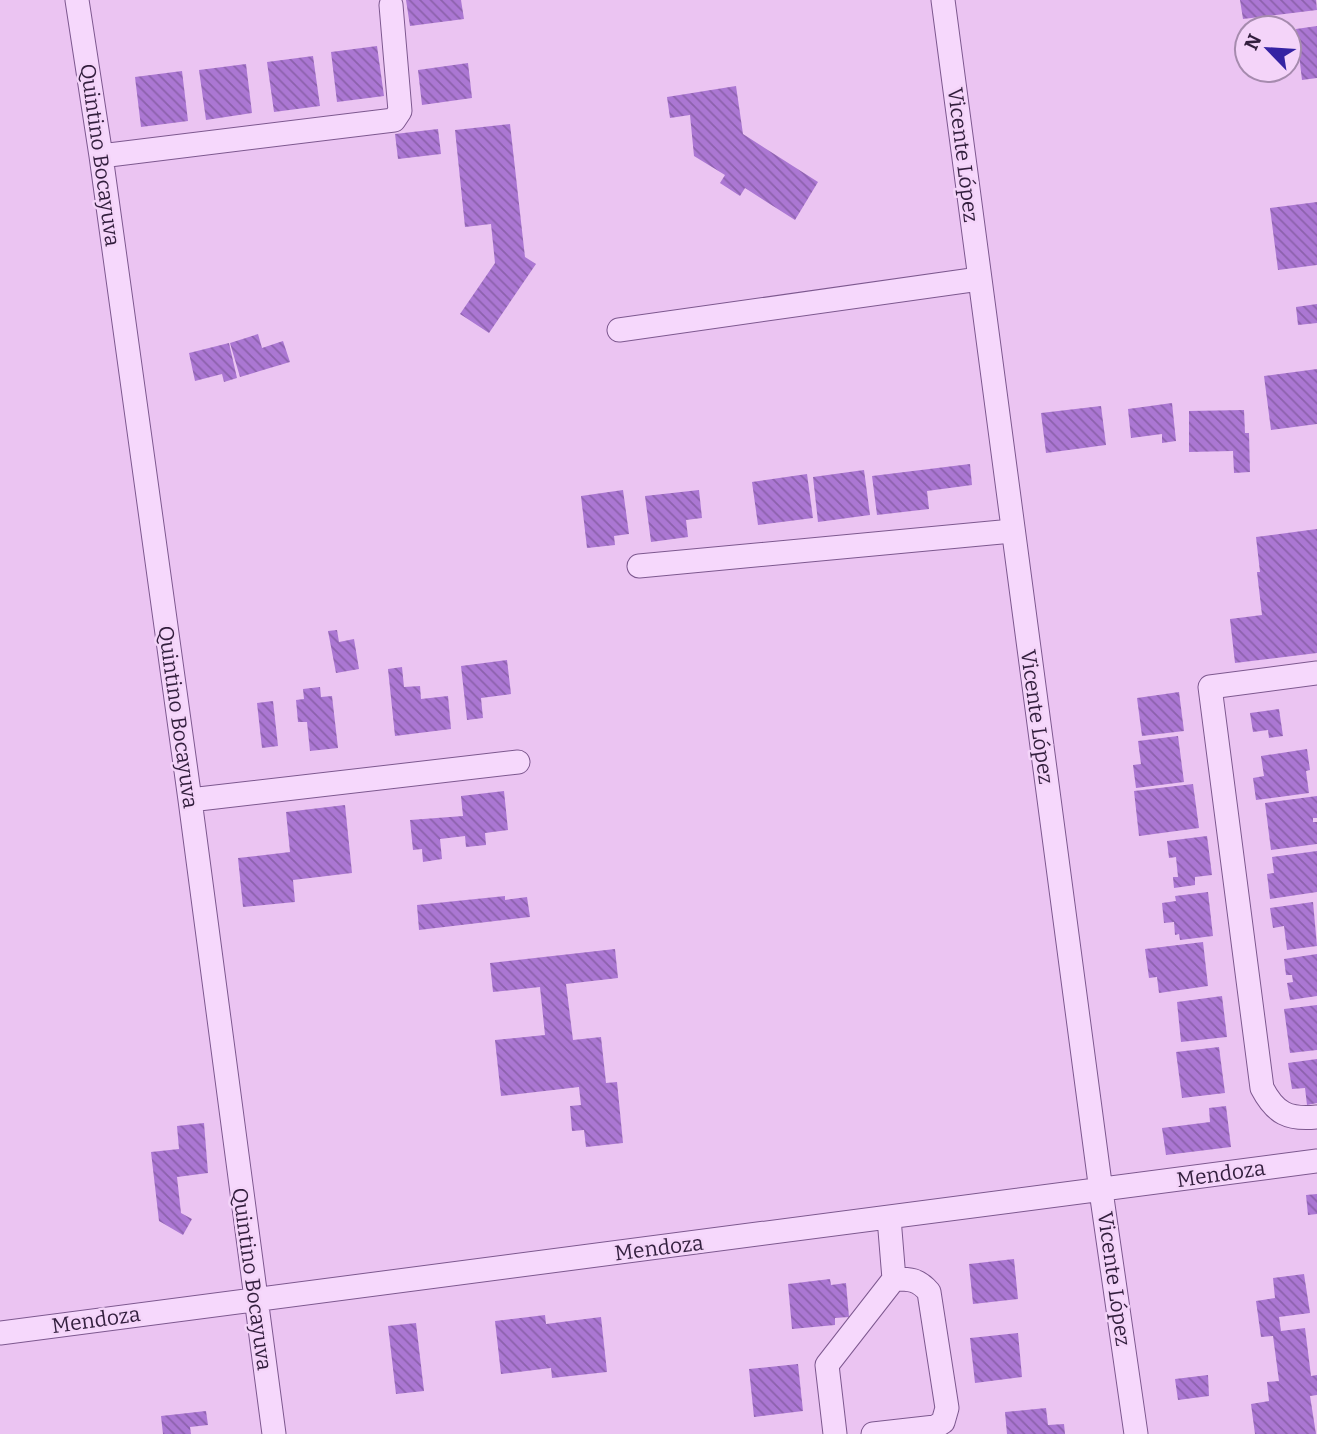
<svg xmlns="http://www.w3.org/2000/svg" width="1317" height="1434" font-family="Bitter,serif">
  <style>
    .building { fill: url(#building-back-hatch) }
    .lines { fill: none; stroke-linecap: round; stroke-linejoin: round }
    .street-casing { stroke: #7d588f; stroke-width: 25 }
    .street { stroke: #f6d8fc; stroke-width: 23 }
    .labels { text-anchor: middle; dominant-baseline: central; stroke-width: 5; stroke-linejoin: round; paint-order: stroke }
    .street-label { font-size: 21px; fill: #321e3d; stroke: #f4d4f9 }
  </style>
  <defs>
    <pattern id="building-back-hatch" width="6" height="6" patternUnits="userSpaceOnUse" patternTransform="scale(1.75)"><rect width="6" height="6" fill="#ab77d3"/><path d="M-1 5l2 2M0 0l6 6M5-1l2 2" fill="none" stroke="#8c61ac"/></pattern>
  </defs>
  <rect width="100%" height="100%" fill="#ebc4f2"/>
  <path class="building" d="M406,0H461L464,19L410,26Z
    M1240,0H1316L1317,10L1243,19Z
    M1317,26V78L1302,80L1296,29Z
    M377,46L384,96L337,102L331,52Z
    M313,56L320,106L274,112L267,62Z
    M468,63L472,98L422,105L418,70Z
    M246,64L252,113L206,120L199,70Z
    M182,71L188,121L141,127L135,77Z
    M736,86L743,134L818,182L795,220L745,188L740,196L720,183L725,175L694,156L690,115L670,118L667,97Z
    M510,124L525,257L536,264L489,333L460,314L495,263L491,224L465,227L455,130Z
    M438,129L441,154L398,159L395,134Z
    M1317,202V265L1278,270L1270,208Z
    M1317,304V323L1298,325L1296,307Z
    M258,334L262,348L283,341L290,362L240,377L230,343Z
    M229,343L237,378L224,382L222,374L195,381L189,353Z
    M1317,369V424L1271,430L1264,376Z
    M1172,403L1176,441L1162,443V434L1131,438L1128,409Z
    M1101,406L1106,445L1046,453L1041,413Z
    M1244,410L1245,433H1249L1250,472L1234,473L1233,451L1189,452V411Z
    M970,464L972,485L927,491L929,509L877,515L872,476Z
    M864,470L870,515L818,522L813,477Z
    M807,474L813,518L758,525L752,482Z
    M623,490L629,534L614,536L615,545L587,548L581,496Z
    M699,490L702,518L686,520L688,537L651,542L645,496Z
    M1317,529V653L1235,663L1230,619L1262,615L1257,572H1260L1256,537Z
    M337,630L339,642L354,639L359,669L336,673L328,631Z
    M507,660L511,694L481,698L483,718L467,720L461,666Z
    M402,667L404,687L420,686L421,699L448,696L451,729L395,736L388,669Z
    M320,687L321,697L332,696L338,748L310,751L307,722H298L296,700L304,699L303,689Z
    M1179,692L1184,731L1142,736L1137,698Z
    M273,701L278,746L262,748L257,703Z
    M1279,709L1283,736L1269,738L1268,730L1253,732L1250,713Z
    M1178,736L1184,782L1136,788L1133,765L1141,764L1138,741Z
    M1307,749L1310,770L1306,771L1309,793L1256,800L1253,778L1264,776L1261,756Z
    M1193,784L1199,828L1139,836L1134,791Z
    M504,791L508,830L485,833L486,845L466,847L465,836L440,839L442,859L423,862L422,849L413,850L410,820L463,816L461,796Z
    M1317,796V818H1313V822H1317V844L1271,850L1265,803Z
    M345,805L352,873L293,880L295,902L243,907L238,858L290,852L286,812Z
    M1207,836L1212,875L1195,877V885L1174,888L1173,877H1178L1176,857L1169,858L1167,841Z
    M1317,851V892L1270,899L1267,874L1274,873L1272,857Z
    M1208,892L1213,936L1180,940L1179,934L1175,935L1174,922L1164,923L1162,903L1176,901L1175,896Z
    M505,896V900L527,897L530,917L419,930L417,905Z
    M1313,902L1317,946L1287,950L1284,926L1273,928L1270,908Z
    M1203,942L1208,986L1159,993L1157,977L1149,978L1145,949Z
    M615,949L618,978L566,984L573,1040L601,1037L606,1083L617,1082L623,1143L586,1147L584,1130L572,1131L570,1106L581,1105L579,1087L501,1096L495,1040L545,1035L540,987L493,992L490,963Z
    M1317,954V996L1290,1000L1287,983L1293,982L1292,975H1286L1284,959Z
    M1222,996L1227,1037L1181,1042L1177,1002Z
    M1317,1005V1050L1290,1053L1284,1009Z
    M1219,1047L1225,1093L1182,1098L1176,1052Z
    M1317,1059V1103L1307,1105L1305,1088L1292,1089L1288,1063Z
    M1226,1106L1231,1147L1166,1155L1162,1128L1210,1122L1209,1108Z
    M204,1123L208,1173L177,1177L181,1213L192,1219L183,1235L159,1221L151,1152L179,1149L177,1126Z
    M1317,1194V1214L1308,1215L1306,1195Z
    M1014,1259L1018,1299L973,1304L969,1264Z
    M1304,1274L1310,1313L1279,1317L1281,1331L1305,1328L1311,1376L1317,1375V1395L1310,1396L1316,1434H1255L1251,1404L1269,1401L1267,1382L1279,1381L1273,1336L1261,1337L1256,1301L1275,1298L1273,1278Z
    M830,1279L831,1285L846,1283L849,1317L835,1318V1325L792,1329L788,1284Z
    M545,1315L546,1324L601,1317L607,1372L552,1378L551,1368L501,1374L495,1321Z
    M416,1323L424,1391L396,1394L388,1326Z
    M1018,1333L1022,1377L975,1383L970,1338Z
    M798,1364L803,1411L754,1417L749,1369Z
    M1208,1375L1209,1396L1178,1400L1175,1379Z
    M1046,1408L1048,1425L1064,1424L1065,1434H1007L1005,1412Z
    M206,1411L208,1425L190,1427L191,1434H163L161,1416Z"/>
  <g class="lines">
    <g class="street-casing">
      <path id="street" d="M77,0L101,156L190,800L274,1434
        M943,0L1101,1191L1136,1434
        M101,156L394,120L400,111L391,5
        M619,330L979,279
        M639,566L1012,531
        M1317,673L1210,687L1262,1088C1275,1113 1288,1120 1317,1117
        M190,800L518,762
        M889,1218L894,1279
        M0,1333L1317,1161
        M835,1434L827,1365L894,1279C910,1279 918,1279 929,1292L947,1408L943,1422L935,1427L873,1434"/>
    </g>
    <use href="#street" class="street"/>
  </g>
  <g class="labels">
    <g class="street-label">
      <text transform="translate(100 155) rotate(82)">Quintino Bocayuva</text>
      <text transform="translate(963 155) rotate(83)">Vicente López</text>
      <text transform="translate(178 717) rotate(82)">Quintino Bocayuva</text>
      <text transform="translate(1037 717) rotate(82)">Vicente López</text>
      <text transform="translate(1221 1174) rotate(-8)">Mendoza</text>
      <text transform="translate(659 1248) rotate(-7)">Mendoza</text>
      <text transform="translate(252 1279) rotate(82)">Quintino Bocayuva</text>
      <text transform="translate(1114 1279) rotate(82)">Vicente López</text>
      <text transform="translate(96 1320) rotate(-8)">Mendoza</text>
    </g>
  </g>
  <g transform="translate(1268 49) rotate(295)"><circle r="33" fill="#f4d4f9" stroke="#a68bae" stroke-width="2"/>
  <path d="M0-5L12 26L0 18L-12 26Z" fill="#3523a3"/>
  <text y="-10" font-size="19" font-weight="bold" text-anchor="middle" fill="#321e3d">N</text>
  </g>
</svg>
